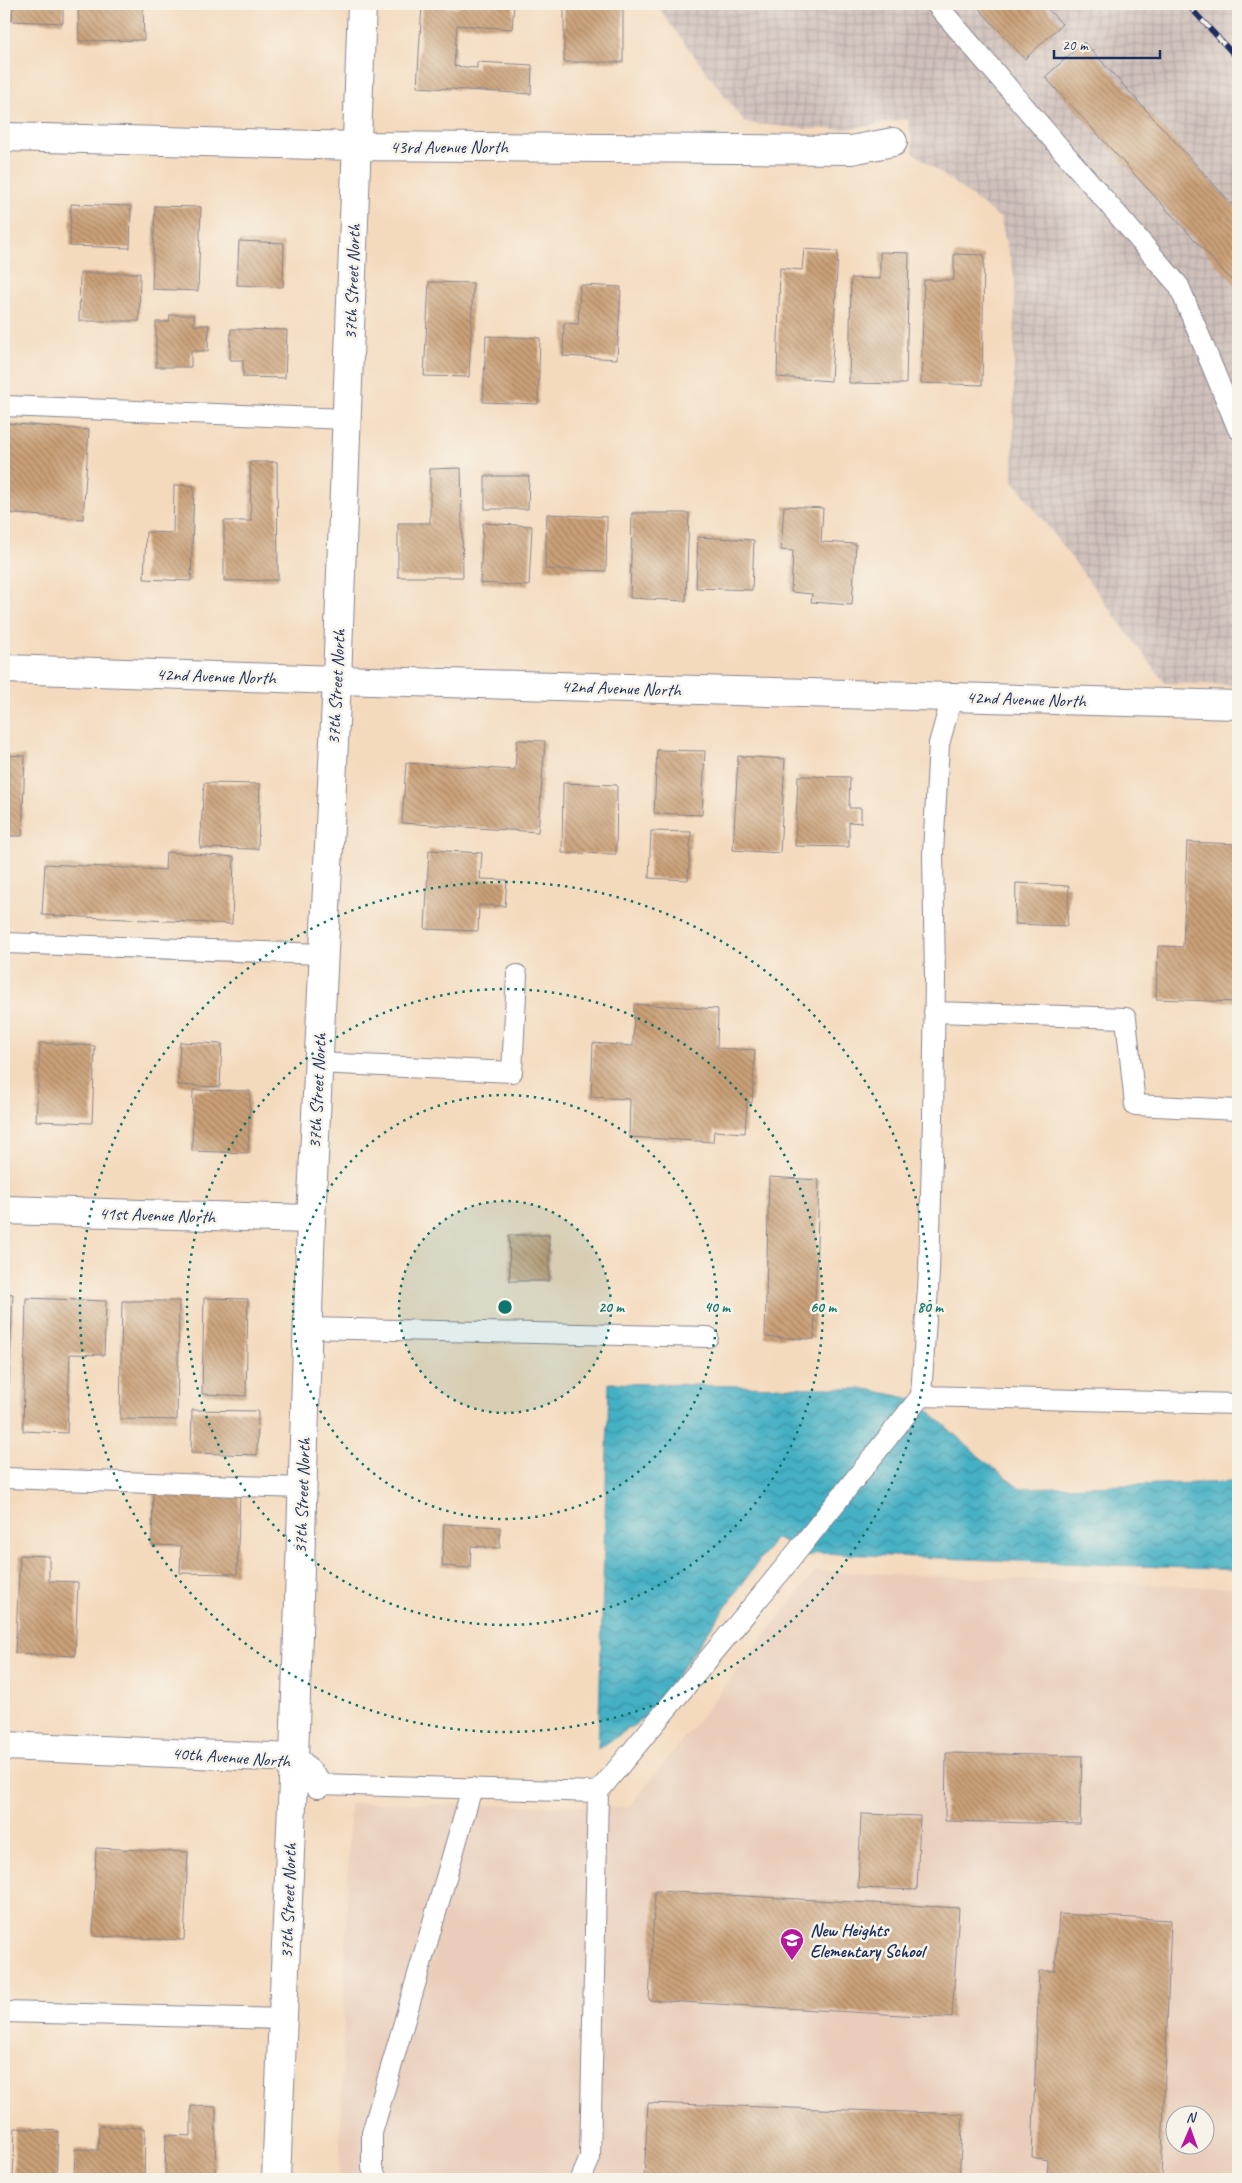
<svg xmlns="http://www.w3.org/2000/svg" width="1242" height="2183" font-family="Caveat,sans-serif">
  <style>
    .built { fill: #e9cdba; fill-rule: evenodd }
    .industrial { fill: url(#industrial-grid) }
    .water { fill: url(#water-waves); stroke: #307091 }
    .building { fill: url(#building-back-hatch) }
    .lines { fill: none; stroke-linecap: round; stroke-linejoin: round }
    .lane-casing { stroke: #88848e; stroke-width: 22 }
    .street-casing { stroke: #88848e; stroke-width: 30 }
    .secondary-casing { stroke: #88848e; stroke-width: 30 }
    .lane { stroke: #fff; stroke-width: 20 }
    .street { stroke: #fff; stroke-width: 28 }
    .secondary { stroke: #fff; stroke-width: 28 }
    .rail-casing { stroke: #1b2f5e; stroke-width: 5.5 }
    .rail { stroke: #f7f3e8; stroke-width: 4; stroke-dasharray: 11; stroke-linecap: butt }
    .ring { fill: none; stroke: #0f766e; stroke-width: 2.5; stroke-dasharray: 2.5 5 }
    .labels { text-anchor: middle; dominant-baseline: central; stroke-width: 5; stroke-linejoin: round; paint-order: stroke }
    .street-label { font-size: 18px; fill: #1b2f5e; stroke: #f7f3e8 }
    .poi-label { font-size: 18px; font-weight: bold; fill: #1b2f5e; stroke: #f7f3e8; text-anchor: start }
    .centre { fill: #0f766e; stroke: #f7f3e8; stroke-width: 2.5 }
    .ring-label { font-size: 15px; text-anchor: middle; font-weight: bold; fill: #0f766e; stroke: #f7f3e8; stroke-width: 5; stroke-linejoin: round; paint-order: stroke }
  </style>
  <defs>
    <pattern id="industrial-grid" width="8" height="8" patternUnits="userSpaceOnUse" patternTransform="scale(1.25)"><rect width="8" height="8" fill="#cfc0ba"/><path d="M0 4h8M4 0v8" fill="none" stroke="#b1a5a2"/></pattern>
    <pattern id="water-waves" width="16" height="10" patternUnits="userSpaceOnUse" patternTransform="scale(1.25)"><rect width="16" height="10" fill="#45b0c4"/><path d="M0 5q4-4 8 0t8 0" fill="none" stroke="#3990a2"/></pattern>
    <pattern id="building-back-hatch" width="6" height="6" patternUnits="userSpaceOnUse" patternTransform="scale(1.25)"><rect width="6" height="6" fill="#caa077"/><path d="M-1 5l2 2M0 0l6 6M5-1l2 2" fill="none" stroke="#a38365"/></pattern>
  </defs>
  <rect width="100%" height="100%" fill="#f7f3e8"/>
  <filter id="ink" filterUnits="userSpaceOnUse"><feTurbulence type="fractalNoise" baseFrequency=".02" numOctaves="2"/><feDisplacementMap in="SourceGraphic" scale="10" xChannelSelector="R" yChannelSelector="G"/><feConvolveMatrix kernelMatrix="1 2 1 2 8 2 1 2 1" color-interpolation-filters="sRGB"/></filter>
  <filter id="wash" filterUnits="userSpaceOnUse"><feTurbulence type="fractalNoise" baseFrequency=".0096" numOctaves="4" result="noise"/><feDisplacementMap in="SourceGraphic" scale="20" xChannelSelector="R" yChannelSelector="G"/><feGaussianBlur stdDeviation="1.12" result="paint"/><feColorMatrix in="noise" values="0 0 0 0 0 0 0 0 0 0 0 0 0 0 0 0 0 1.4 0 .05"/><feComposite in="paint" operator="in"/></filter>
  <g filter="url(#wash)">
    <rect width="100%" height="100%" fill="#f4dabd"/>
    <path class="built" d="M816,1571L1238,1588V2179H339L350,1803L629,1807ZM1174,2116H1204V2146H1174Z"/>
    <path class="industrial" d="M655,4H1238V685L1165,683L1013,480L1015,279L1000,218L913,152L908,119L849,129H806L745,123Z"/>
    <path class="water" d="M609,1383L867,1389L917,1400L976,1454L1020,1488L1235,1482L1238,1484V1570L816,1553L809,1556L775,1538L648,1716L598,1749Z"/>
    <g id="blocks">
      <path class="building" d="M13,4H63V23L12,21Z
        M78,4H143L144,40L79,41Z
        M422,4L459,8V4H514L512,29L457,25L454,66L477,68V62L532,65L531,94L417,87Z
        M564,4H623V62H564Z
        M975,4H1043L1062,24L1025,59Z
        M1084,42L1238,211V287L1045,77Z
        M71,204L131,206L130,248L70,246Z
        M155,206L201,207L198,291L152,289Z
        M239,241L284,243L283,287L237,285Z
        M804,249L838,251L831,381L777,377L780,268L802,270Z
        M880,252L909,253L906,384L849,383L851,278L880,279Z
        M954,254L984,255L982,385L921,383L924,280H954Z
        M80,273H140L139,321H79Z
        M429,282L473,283L469,377L424,376Z
        M580,285L621,287L617,359L563,356L564,323L578,324Z
        M170,315H194V325H209L208,351H191V367H156V322H169Z
        M231,329L287,330L285,378L243,377V360H230Z
        M486,336L540,338L538,404L483,402Z
        M4,423L89,430L83,519L4,513Z
        M250,462H277L278,580L224,581V521H251Z
        M461,468L463,577H398V523H430V469Z
        M485,476H529L528,509H485Z
        M174,485L194,486L191,581L144,579L146,532L173,533Z
        M784,506L823,508L821,542L856,544L852,605L811,602L812,594L791,592L793,551L781,550Z
        M632,513H689L686,601L630,598Z
        M547,514L607,517L606,571L545,569Z
        M483,523L532,526L529,586L480,583Z
        M698,537L754,540L752,590L696,588Z
        M517,740L545,741L538,832L402,823L406,763L515,770Z
        M657,750L705,751L702,815L654,813Z
        M4,755L25,756L22,836H4Z
        M738,756L785,759L780,853L733,850Z
        M798,776L850,777L849,808H861V823L849,822V847L795,846Z
        M204,783L260,784L258,849L200,848Z
        M563,783L617,785L616,854L562,853Z
        M651,831L691,832L688,880L649,878Z
        M1187,842L1238,844V1002L1156,999L1158,946L1183,947Z
        M429,850L482,853L480,879L507,880L505,906L479,905L478,931L425,929Z
        M166,852L234,857L232,924L42,915L45,864L165,870Z
        M1016,883L1069,886L1067,926L1015,924Z
        M634,1004L718,1009L717,1048L755,1050L752,1103L747,1102L745,1133L714,1131L713,1142L629,1137L630,1099L591,1097L593,1043L633,1046Z
        M180,1042L222,1044L220,1087L178,1085Z
        M40,1043L95,1046L92,1123L36,1121Z
        M193,1090L250,1091L248,1153L192,1151Z
        M769,1177L819,1180L814,1339L765,1337Z
        M509,1235H549V1281H510Z
        M4,1293L13,1294L9,1384L4,1383Z
        M26,1298L106,1301L104,1355L70,1354L67,1433L23,1431Z
        M204,1298L248,1299L246,1396L202,1394Z
        M122,1301H179L177,1420L120,1419Z
        M192,1410L258,1411L257,1455L191,1453Z
        M153,1491L240,1493L237,1574L180,1573L181,1546L152,1545Z
        M444,1524L500,1527V1548L471,1546L470,1568L442,1566Z
        M20,1555L49,1556V1581L78,1582L75,1656L15,1653Z
        M946,1753L1082,1756L1080,1824L945,1821Z
        M861,1814L920,1816L917,1890L858,1888Z
        M96,1848L188,1852L184,1940L93,1936Z
        M655,1891L959,1908L952,2018L649,2000Z
        M1059,1914L1171,1920L1161,2179H1047L1048,2160L1032,2157L1039,1971H1055Z
        M648,2103L963,2114L959,2179H644Z
        M191,2106L216,2107L215,2179H165L166,2135L191,2136Z
        M99,2126L145,2128L144,2179H74L75,2149L98,2150Z
        M15,2128L58,2131L56,2179H13Z"/>
    </g>
  </g>
  <g filter="url(#ink)">
    <use href="#blocks" fill-opacity="0" stroke="#88848e" stroke-width="1"/>
    <g class="lines">
      <g class="lane-casing">
        <path id="lane" d="M936,4L1179,286L1238,429
          M4,406L347,419
          M4,943L324,954
          M934,1012L1126,1018L1135,1105L1238,1110
          M318,1063L512,1072L517,975
          M308,1328L708,1337
          M921,1396L1238,1404
          M4,1478L302,1488
          M318,1784L598,1792
          M4,2012L283,2019
          M377,2179L372,2168V2133L472,1788
          M581,2179L590,2158L598,1792L783,1569L921,1396L929,1272L933,1118L935,978L933,853L939,744L952,697"/>
      </g>
      <g class="street-casing">
        <path id="street" d="M4,137L358,146L851,150L893,142
          M4,669L337,680L362,4
          M4,1210L311,1219
          M4,1746L294,1758L318,1784"/>
      </g>
      <g class="secondary-casing">
        <path id="secondary" d="M276,2179L294,1758L311,1219L337,680L1238,705"/>
      </g>
      <use href="#lane" class="lane"/>
      <use href="#street" class="street"/>
      <use href="#secondary" class="secondary"/>
      <g class="rail-casing">
        <path id="rail" d="M1187,4L1238,59"/>
      </g>
      <use href="#rail" class="rail"/>
    </g>
  </g>
  <circle cx="505" cy="1307" r="106" fill="#0f766e" fill-opacity=".12"/>
  <g class="ring">
    <circle cx="505" cy="1307" r="106"/>
    <circle cx="505" cy="1307" r="212"/>
    <circle cx="505" cy="1307" r="318"/>
    <circle cx="505" cy="1307" r="425"/>
  </g>
  <defs>
    <g id="school-pin" transform="scale(1.25)"><path d="M0 17L-7.5 6A9.5 9.5 0 1 1 7.5 6Z" fill="#b5179e" stroke="#f7f3e8"/><path d="M0-5L7-2L0 1L-7-2ZM-4 1L0 2.5L4 1V4Q0 6-4 4Z" fill="#fff"/></g>
  </defs>
  <g fill-rule="evenodd">
    <use href="#school-pin" x="792" y="1940"/>
  </g>
  <g class="labels">
    <g class="street-label">
      <text x="449" y="147">43rd Avenue North</text>
      <text transform="translate(352 282) rotate(-88)">37th Street North</text>
      <text transform="translate(216 676) rotate(2)">42nd Avenue North</text>
      <text transform="translate(336 687) rotate(-87)">37th Street North</text>
      <text transform="translate(621 688) rotate(2)">42nd Avenue North</text>
      <text transform="translate(1026 699) rotate(2)">42nd Avenue North</text>
      <text transform="translate(317 1091) rotate(-87)">37th Street North</text>
      <text transform="translate(157 1215) rotate(2)">41st Avenue North</text>
      <text transform="translate(302 1496) rotate(-88)">37th Street North</text>
      <text transform="translate(231 1757) rotate(4)">40th Avenue North</text>
      <text transform="translate(288 1901) rotate(-88)">37th Street North</text>
    </g>
    <g class="poi-label">
      <text x="810" y="1930">New Heights<tspan x="810" dy="21">Elementary School</tspan></text>
    </g>
  </g>
  <circle cx="505" cy="1307" r="8" class="centre"/>
  <g class="ring-label">
    <text x="611" y="1312">20 m</text>
    <text x="717" y="1312">40 m</text>
    <text x="823" y="1312">60 m</text>
    <text x="930" y="1312">80 m</text>
  </g>
  <rect width="1242" height="2183" fill="none" stroke="#f7f3e8" stroke-width="20"/>
  <g transform="translate(1190 2130) rotate(2)"><circle r="24" fill="#f7f3e8" stroke="#9fa5b1"/>
  <path d="M0-4L9 19L0 12L-9 19Z" fill="#b5179e"/>
  <text y="-8" font-size="14" font-weight="bold" text-anchor="middle" fill="#1b2f5e">N</text>
  </g>
  <path d="M1054 50v8h106v-8" fill="none" stroke="#1b2f5e" stroke-width="2.5"/>
  <text x="1062" y="50" font-size="15" fill="#1b2f5e" stroke="#f7f3e8" stroke-width="4" paint-order="stroke">20 m</text>
</svg>
